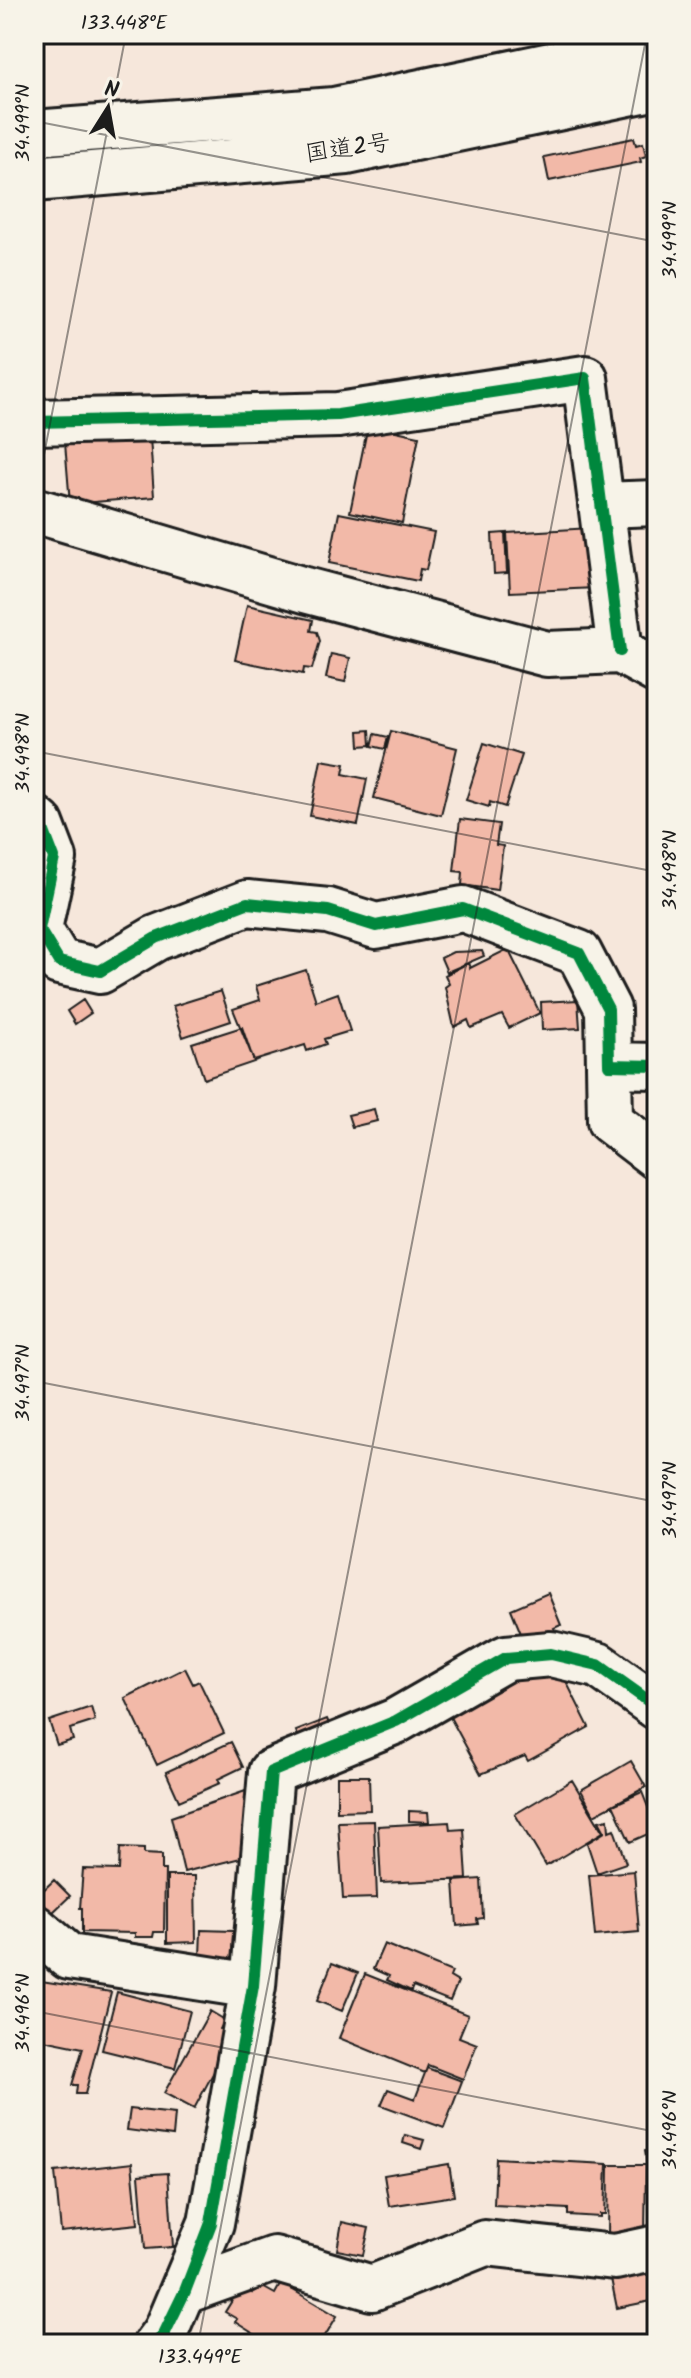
<svg xmlns="http://www.w3.org/2000/svg" width="691" height="2378" font-family="Kalam,'Klee One',sans-serif">
  <style>
    .building { fill: #f2b9a8; stroke: #1c1c1c; stroke-width: 2 }
    .lines { fill: none; stroke-linecap: round; stroke-linejoin: round }
    .street-casing { stroke: #1c1c1c; stroke-width: 50 }
    .secondary-casing { stroke: #1c1c1c; stroke-width: 50 }
    .highway-casing { stroke: #1c1c1c; stroke-width: 50 }
    .street { stroke: #f7f3e8; stroke-width: 44 }
    .secondary { stroke: #f7f3e8; stroke-width: 44 }
    .highway { stroke: #f7f3e8; stroke-width: 44 }
    .cycleway-casing { stroke: #f7f3e8; stroke-width: 17 }
    .cycleway { stroke: #00873e; stroke-width: 12 }
    .ticks { fill: none; stroke: #1c1c1c; stroke-width: 2; stroke-opacity: 0.45 }
    .labels { text-anchor: middle; dominant-baseline: central; stroke-width: 7; stroke-linejoin: round; paint-order: stroke }
    .street-label { font-size: 24px; fill: #1c1c1c; stroke: #f7f3e8 }
    .neatline { fill: none; stroke: #1c1c1c; stroke-width: 3 }
    .ticks-label { font-size: 20px; text-anchor: middle; fill: #1c1c1c }
  </style>
  <rect width="100%" height="100%" fill="#f6e7db"/>
  <filter id="ink" filterUnits="userSpaceOnUse"><feTurbulence type="fractalNoise" baseFrequency=".0125" numOctaves="2"/><feDisplacementMap in="SourceGraphic" scale="16" xChannelSelector="R" yChannelSelector="G"/><feConvolveMatrix kernelMatrix="1 2 1 2 8 2 1 2 1" color-interpolation-filters="sRGB"/></filter>
  <g filter="url(#ink)">
    <path class="building" d="M634,138L636,145L643,143L646,156L640,158L641,162L549,181L544,157Z
      M368,425L419,436L402,523L350,512Z
      M150,437L154,497L70,504L65,443Z
      M339,513L434,532L426,570L420,569L418,581L329,563Z
      M591,528L595,588L510,592L507,533Z
      M505,533L507,573L494,574L492,534Z
      M247,605L313,620L311,631L317,632L320,641L312,669L304,668L303,674L235,660Z
      M331,654L350,658L345,682L326,678Z
      M370,730L371,745L360,746L359,731Z
      M391,731L457,748L441,815L374,798Z
      M375,734L388,737L385,749L372,746Z
      M484,743L522,755L505,807L490,802L489,807L466,800Z
      M321,760L345,764L343,774L367,779L358,825L310,816Z
      M460,819L499,824L496,845L503,846L497,890L462,885L463,872L454,871Z
      M508,949L540,1013L509,1028L502,1015L471,1028L468,1020L454,1027L445,987L449,984L445,975L468,963L470,968Z
      M482,951L484,956L447,972L441,958L453,952Z
      M306,970L316,1001L338,993L350,1031L324,1039L326,1044L307,1051L305,1045L254,1061L233,1009L260,1000L256,986Z
      M221,991L231,1021L183,1037L173,1006Z
      M83,1000L91,1013L75,1024L67,1011Z
      M578,1000L580,1028L542,1030L541,1002Z
      M242,1027L254,1062L204,1079L192,1043Z
      M374,1109L377,1121L352,1127L348,1115Z
      M548,1593L561,1625L554,1628L560,1640L524,1641L511,1609Z
      M547,1664L559,1667L589,1727L528,1761L525,1756L481,1774L445,1708Z
      M185,1668L193,1684L199,1681L224,1733L157,1765L125,1698Z
      M91,1707L95,1721L70,1729L73,1740L57,1745L49,1721Z
      M327,1719L332,1731L301,1744L296,1731Z
      M231,1742L243,1767L218,1779L220,1783L179,1801L166,1772Z
      M631,1761L646,1787L594,1815L581,1790Z
      M337,1776H369L370,1810L337,1811Z
      M572,1780L603,1832L546,1866L515,1814Z
      M257,1787L253,1855L184,1872L171,1817Z
      M642,1792L657,1830L630,1842L613,1805Z
      M409,1811L428,1812L429,1822L409,1821Z
      M608,1819L609,1831L614,1829L626,1863L597,1873L587,1843L605,1832L599,1821Z
      M374,1821L377,1898L343,1899L338,1822Z
      M449,1822L450,1830L464,1829L467,1879L381,1883L378,1826Z
      M120,1848L144,1849V1854L162,1855V1870H165L164,1932H154L153,1937H135V1933L82,1932V1908H80L83,1869L119,1870Z
      M634,1871L639,1932L595,1936L589,1875Z
      M167,1876H195L196,1942L167,1943Z
      M481,1879L483,1918L477,1919L478,1924L457,1926L454,1881Z
      M54,1880L70,1896L52,1913L36,1897Z
      M201,1930L233,1931L232,1959L200,1957Z
      M384,1944L452,1972L450,1977L458,1982L450,2001L413,1986L411,1991L387,1980L389,1976L373,1969Z
      M332,1963L358,1973L342,2011L317,2001Z
      M365,1974L468,2015L459,2037L477,2044L463,2079L428,2065L425,2073L339,2038Z
      M35,1980L111,1992L85,2094H76L77,2085H72L83,2048L34,2038Z
      M117,1992L190,2011L175,2068L102,2050Z
      M210,2011L225,2020L220,2029L233,2036L194,2109L164,2093Z
      M427,2068L462,2081L444,2128L381,2105L388,2089L415,2099Z
      M130,2109L175,2114L173,2136L127,2130Z
      M405,2135L424,2140L421,2149L403,2143Z
      M657,2149V2208L654,2209L645,2151Z
      M496,2158L607,2164L605,2214H600V2217L568,2215V2209L494,2205Z
      M132,2163L138,2224L61,2232L55,2172Z
      M449,2164L454,2196L389,2206L384,2175Z
      M609,2165H646L645,2235H608Z
      M168,2173L173,2247L145,2249L139,2175Z
      M342,2222L369,2228L363,2255L337,2250Z
      M649,2261L656,2300L617,2308L609,2269Z
      M281,2283L337,2316L320,2344H270L235,2322L237,2319L225,2312L241,2286L252,2293L257,2284L275,2294Z"/>
    <g class="lines">
      <g class="street-casing">
        <path id="street" d="M34,422L338,415L585,378L620,651
          M601,505L657,503
          M34,510L305,590L547,654L620,651L657,671
          M34,818L41,824L54,858L39,929L59,962L100,971L156,938L247,903L328,911L376,926L463,909L579,953L608,1009L609,1065L657,1066
          M609,1065L610,1121L657,1157
          M34,1927L69,1957L253,1986
          M185,2291L274,2259L372,2288L485,2243L615,2257L657,2248
          M165,2332L211,2223L253,1986L271,1772L396,1721L506,1658L551,1654L598,1665L657,1707"/>
      </g>
      <g class="secondary-casing">
        <path id="secondary" d="M156,2344L165,2332"/>
      </g>
      <g class="highway-casing">
        <path id="highway" d="M34,133L334,110L657,43
          M34,179L347,152L657,87"/>
      </g>
      <use href="#street" class="street"/>
      <use href="#secondary" class="secondary"/>
      <use href="#highway" class="highway"/>
      <g class="cycleway-casing">
        <path id="cycleway" d="M34,422L338,415L585,378L620,651
          M34,818L41,824L54,858L39,929L59,962L100,971L156,938L247,903L328,911L376,926L463,909L579,953L608,1009L609,1065L657,1066
          M156,2344L165,2332L185,2291L211,2223L253,1986L271,1772L396,1721L506,1658L551,1654L598,1665L657,1707"/>
      </g>
      <use href="#cycleway" class="cycleway"/>
    </g>
  </g>
  <path class="ticks" d="M34,121L657,242M34,506L126,34M34,751L657,872M34,1381L657,1502M34,2011L657,2132M198,2344L647,34"/>
  <g class="labels">
    <g class="street-label">
      <text transform="translate(348 149) rotate(-8)">国道2号</text>
    </g>
  </g>
  <rect width="691" height="2378" fill="none" stroke="#f7f3e8" stroke-width="88"/>
  <g transform="translate(108 108) rotate(11)" stroke="#f7f3e8" stroke-width="6" paint-order="stroke">
  <path d="M0-6L14 30L0 20L-14 30Z" fill="#1c1c1c"/>
  <text y="-12" font-size="22" font-weight="bold" text-anchor="middle" fill="#1c1c1c">N</text>
  </g>
  <rect x="44" y="44" width="603" height="2290" class="neatline"/>
  <g class="ticks-label">
    <text x="124" y="29">133.448°E</text>
    <text transform="translate(22 123) rotate(-90)" y="7">34.499°N</text>
    <text transform="translate(669 240) rotate(-90)" y="7">34.499°N</text>
    <text transform="translate(22 753) rotate(-90)" y="7">34.498°N</text>
    <text transform="translate(669 870) rotate(-90)" y="7">34.498°N</text>
    <text transform="translate(22 1383) rotate(-90)" y="7">34.497°N</text>
    <text transform="translate(669 1500) rotate(-90)" y="7">34.497°N</text>
    <text transform="translate(22 2013) rotate(-90)" y="7">34.496°N</text>
    <text transform="translate(669 2130) rotate(-90)" y="7">34.496°N</text>
    <text x="200" y="2363">133.449°E</text>
  </g>
</svg>
